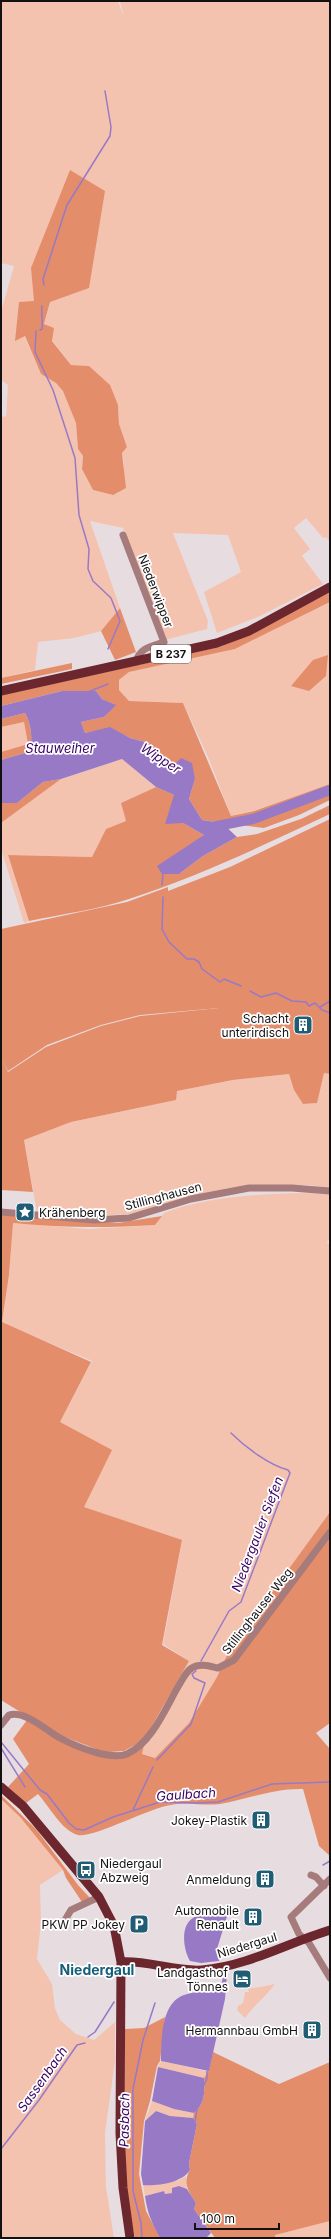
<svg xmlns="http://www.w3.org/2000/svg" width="331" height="2239" font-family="Inter,sans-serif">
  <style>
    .green { fill: #f4c3b0; fill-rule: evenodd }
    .forest { fill: #e48d6b; fill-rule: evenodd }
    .water { fill: #9879c6 }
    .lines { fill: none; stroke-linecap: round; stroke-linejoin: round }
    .stream { stroke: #9879c6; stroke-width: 1.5 }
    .river { stroke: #9879c6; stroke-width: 10 }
    .minor { stroke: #a57b7c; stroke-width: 7 }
    .major { stroke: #6c262e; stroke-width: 9 }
    .labels { text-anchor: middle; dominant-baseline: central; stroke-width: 3.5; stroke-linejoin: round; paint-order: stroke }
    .shield { fill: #fff; stroke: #5a5859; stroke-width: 1 }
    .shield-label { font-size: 11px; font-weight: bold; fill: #141112 }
    .street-label { font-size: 12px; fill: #141112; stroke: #fff }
    .poi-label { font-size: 12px; fill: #141112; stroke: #fff; text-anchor: end }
    .water-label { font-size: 13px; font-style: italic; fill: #390264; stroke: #fff }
    .quarter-label { font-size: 14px; font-weight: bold; fill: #155f79; stroke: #fff }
  </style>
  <rect width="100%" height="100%" fill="#e7dde1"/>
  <path class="green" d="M1,1H118L124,17L120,1H330V542L326,537L323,538L306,518L294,528L310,549L302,556L323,584L258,617L217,633L204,592L241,572L228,535L173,533L208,621L207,629L165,640L123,528L90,521L120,608L101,631L74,638L38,642L35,670L1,678V417L6,416L8,385L1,380V312L14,266L1,263ZM19,302H50L44,325L52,340L71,365L89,366L118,405L119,424L127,447L122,452L124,464L113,495L93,490L82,468L83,456L78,449L76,422L64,391L55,382L41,374L24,335Z
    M330,602V784L256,810L231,816L208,757L183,703L129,701L119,690V680L129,672L235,649Z
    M24,722L28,744L1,752V727Z
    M122,759L156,787L121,803L126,821L106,829L92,857L8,855L29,921L24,923L1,849V823L61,779Z
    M324,1073L330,1074V1188L309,1185H265L168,1203L130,1214L95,1216L37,1212L24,1140L71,1122L176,1100V1091L234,1080L289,1074L294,1090L303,1104L316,1103Z
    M308,1193L330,1194V1237L327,1243L330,1245V1512L228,1653L217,1677L189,1723L155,1758L142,1754L145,1741L189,1661L163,1644L182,1541L84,1507L60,1422L92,1361L2,1323L9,1275L13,1223L88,1229L155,1225L164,1213C209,1196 259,1194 308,1193Z
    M1,1799L20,1817L63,1870L40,1885L41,1923L37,1959L52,1984L55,2008L60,2020L76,2034L94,2040L115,2022V2061L105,2133L106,2187L114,2238H1Z
    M275,1984C266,1997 254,2005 245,2018L237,2010L238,2006L243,2003L245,1992H249L248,1989Z
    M161,2061L206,2071H209L204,2078L158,2067Z
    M152,2101L174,2109L194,2113L193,2118L170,2116L156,2111L145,2121Z
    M186,2176L187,2189L179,2186L173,2193L165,2194L164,2191L145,2196L143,2185L179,2180Z
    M330,2221V2238H275L274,2235Z"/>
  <path class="forest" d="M70,170L105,191L89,288L50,302L44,324L54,328L52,341L71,365L89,366L110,385L118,405L119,424L127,447L122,453L126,488L113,495L93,490L82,469L83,456L78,449L76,423L63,391L56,383L41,374L25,336L15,341L19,302L34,301L31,268Z
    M330,590V602L235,649L129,672L119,680V690L129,701L183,703L231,816L254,811L330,784V800L299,815L264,828L202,820L189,799L195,779L157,757L149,743L130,738L110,728L85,733L81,722L104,717L115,705L102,699L96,691H62L1,706V695L220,647L254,633Z
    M120,608L136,652L115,660L101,631Z
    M328,655L326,676L309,691L291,686L313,660Z
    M72,663V669L1,684V678Z
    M25,713C31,723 34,743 28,752L1,760V752L28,744L24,722L1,727V719Z
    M61,779L1,823V803H17L43,782Z
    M156,787L174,795L183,823L204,835L179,874L203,856L237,837L257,834L301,819L330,805V814C264,845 199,876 129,899C97,910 62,914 29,921L8,855L92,857L106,829L126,821L121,803Z
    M330,819V1074L324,1073L317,1103L303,1104L294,1090L289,1074L233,1080L177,1091L176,1100L71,1122L24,1140L33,1192L1,1190V929L127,902L168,887V891L230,867ZM219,1008L140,1016L101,1026L46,1047L8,1072L2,1059L8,1071L47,1045L101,1025L140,1015Z
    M1,1215L118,1223L162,1216L155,1225C107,1228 61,1228 13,1223L9,1275L2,1322L91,1362L60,1422L112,1450L84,1507L182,1540L162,1645L189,1661L144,1740L124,1751L109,1752L122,1753L145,1741L142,1754L155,1758L189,1723L217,1677L228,1653L330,1512V1723L316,1733L330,1749V1856L319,1846L303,1789C274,1788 248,1799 220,1804C204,1806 187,1802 171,1805C149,1808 94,1838 78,1835C62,1831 49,1806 38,1794L26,1803L8,1787L29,1764L13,1739L27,1720L67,1742L99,1750L54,1733L1,1700Z
    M1,1795L36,1829L78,1885L91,1899L82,1902L66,1878L63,1870L20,1817L1,1799Z
    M165,2017L160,2061L157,2066L150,2101L144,2121L139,2174L146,2211L160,2238H135L124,2186L125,2029L144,2028Z
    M213,2052L279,2084L330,2062V2221L275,2235V2238H215L194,2209L196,2203C189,2192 182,2183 190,2170L189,2163L197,2124L193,2118L194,2113C205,2104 205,2091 204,2078L209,2070Z"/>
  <path class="water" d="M62,691H96L102,699L116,705L104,717L81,722L85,733L110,727L130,738L149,743L157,757L173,766L181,758L192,763L195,779L189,799L202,820L222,823L237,837L203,856L179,874H162L157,866L204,835L183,823L165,824L174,795L156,787L122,759L61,779L43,782L17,803H1V760L28,752C34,743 31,723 25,713L1,719V706Z
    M228,1913L217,1949L220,1956L219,1961L201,1963L190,1961C183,1949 179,1922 197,1916C207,1913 217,1916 228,1913Z
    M227,1974L225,1999L209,2071L161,2061C161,2040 161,2003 184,1995C195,1991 209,1991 221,1989L223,1975Z
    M158,2067L204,2078C205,2091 205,2104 194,2113L174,2109L152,2101Z
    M156,2111L170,2116L193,2118L197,2124L189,2163L190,2170C182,2183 158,2186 143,2185L141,2174L145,2121Z
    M179,2186L187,2189L196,2203L194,2209L211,2233L206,2238H160C152,2224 147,2212 145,2196L164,2191L165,2194L172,2193V2188Z"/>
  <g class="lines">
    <path class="stream" d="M44,285L43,279L67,205L110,136L111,127L105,91
      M40,330L42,329C43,321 41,314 42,306
      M36,331L35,352L53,390L75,458L79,515L89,549L88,569L93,581L111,598L120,621L108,649
      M88,692L108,684
      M162,885L163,873
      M163,897L162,929L169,942L187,959H194L199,962L202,969L220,982L224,979L241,986
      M250,991L261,997L276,993L292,1001L306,1002L309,1006L315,1003L322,1010L330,1013
      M320,1007L330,1001
      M201,1661L229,1611L241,1602L290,1473L288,1470C269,1465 245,1447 231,1433
      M1,1742L40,1790L47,1794L69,1823L76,1829L84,1830L113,1817L160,1802L197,1803L218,1802L272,1784L330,1782
      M1,1748L25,1787
      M157,1760L191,1724L205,1683L194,1678L192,1674L196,1671
      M133,1810L153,1767
      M323,1865L330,1861
      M88,2037L95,2032L114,2002
      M204,2085L207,2078V2071
      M195,2121L197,2109
      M1,2149L39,2100L77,2045L85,2043
      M142,2238L141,2223L133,2191V2089L143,2040L155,2003"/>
    <path class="river" d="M212,827L253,819L330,790"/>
    <path class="minor" d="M123,535L164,642C152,646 139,648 136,662
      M1,1212L94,1220L129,1218L191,1199L249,1188H292L330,1191
      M1,1725L9,1715C25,1710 47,1731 60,1738C75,1746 111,1761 127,1754C152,1743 166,1707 179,1685C183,1679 186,1671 192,1668C200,1663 209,1666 218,1668L234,1660L330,1532
      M311,1875L316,1877L324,1886
      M330,1879L291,1917L299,1934L309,1943L330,1978
      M65,1920L71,1910L99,1897"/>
    <path class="major" d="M1,691L217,643L249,631L330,587
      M1,1787L23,1806L99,1897L114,1926L121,1962L120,2133L123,2188L130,2238
      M121,1962C148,1960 175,1972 202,1970C248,1966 287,1943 330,1930"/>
  </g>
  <defs>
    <g id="building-square" transform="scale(1)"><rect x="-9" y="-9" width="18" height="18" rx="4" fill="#205d74" stroke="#fff"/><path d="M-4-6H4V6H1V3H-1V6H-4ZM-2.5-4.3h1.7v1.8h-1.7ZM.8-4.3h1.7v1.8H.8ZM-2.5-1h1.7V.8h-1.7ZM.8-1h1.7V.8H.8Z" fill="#fff"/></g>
    <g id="sight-square" transform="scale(1)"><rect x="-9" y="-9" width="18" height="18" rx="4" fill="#205d74" stroke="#fff"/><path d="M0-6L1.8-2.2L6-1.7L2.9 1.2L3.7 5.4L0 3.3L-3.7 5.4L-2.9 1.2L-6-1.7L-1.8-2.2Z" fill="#fff"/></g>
    <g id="bus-square" transform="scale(1)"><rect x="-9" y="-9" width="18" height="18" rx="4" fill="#205d74" stroke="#fff"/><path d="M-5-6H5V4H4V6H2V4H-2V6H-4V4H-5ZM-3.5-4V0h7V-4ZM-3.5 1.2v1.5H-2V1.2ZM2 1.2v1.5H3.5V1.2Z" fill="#fff"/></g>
    <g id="parking-square" transform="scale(1)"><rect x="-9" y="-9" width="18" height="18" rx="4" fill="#205d74" stroke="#fff"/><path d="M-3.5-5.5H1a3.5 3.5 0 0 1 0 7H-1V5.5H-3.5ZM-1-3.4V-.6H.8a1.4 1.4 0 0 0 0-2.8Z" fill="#fff"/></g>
    <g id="hotel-square" transform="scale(1)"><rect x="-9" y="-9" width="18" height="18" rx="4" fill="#205d74" stroke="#fff"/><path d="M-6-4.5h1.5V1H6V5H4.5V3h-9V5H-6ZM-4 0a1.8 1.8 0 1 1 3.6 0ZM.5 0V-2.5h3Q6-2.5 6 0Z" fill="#fff"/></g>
  </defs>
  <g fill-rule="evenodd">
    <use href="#building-square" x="303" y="1025"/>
    <use href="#sight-square" x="25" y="1212"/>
    <use href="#building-square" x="261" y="1820"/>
    <use href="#bus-square" x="86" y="1870"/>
    <use href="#building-square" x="265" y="1879"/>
    <use href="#building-square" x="253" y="1917"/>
    <use href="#parking-square" x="139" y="1924"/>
    <use href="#hotel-square" x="242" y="1979"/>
    <use href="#building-square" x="312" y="2030"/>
  </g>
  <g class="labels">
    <rect class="shield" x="151" y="645" width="40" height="18" rx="3"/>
    <g class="shield-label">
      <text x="171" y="654">B 237</text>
    </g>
    <g class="street-label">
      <text transform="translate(156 591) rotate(69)">Niederwipper</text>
      <text transform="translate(163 1196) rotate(-15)">Stillinghausen</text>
      <text transform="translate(257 1611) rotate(-52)">Stillinghauser Weg</text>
      <text transform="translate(247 1945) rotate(-17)">Niedergaul</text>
    </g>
    <g class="poi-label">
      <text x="289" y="1018">Schacht<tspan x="289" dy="14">unterirdisch</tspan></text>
      <text x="39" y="1212" text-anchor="start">Krähenberg</text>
      <text x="247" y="1820">Jokey-Plastik</text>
      <text x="100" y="1863" text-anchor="start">Niedergaul<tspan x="100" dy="14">Abzweig</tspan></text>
      <text x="251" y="1879">Anmeldung</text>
      <text x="239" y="1910">Automobile<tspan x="239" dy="14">Renault</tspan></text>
      <text x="125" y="1924">PKW PP Jokey</text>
      <text x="228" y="1972">Landgasthof<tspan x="228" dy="14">Tönnes</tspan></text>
      <text x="298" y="2030">Hermannbau GmbH</text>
    </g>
    <g class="water-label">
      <text x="60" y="748">Stauweiher</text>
      <text transform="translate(161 758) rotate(33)">Wipper</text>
      <text transform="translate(257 1534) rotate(-69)">Niedergauler Siefen</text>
      <text transform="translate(186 1794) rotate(-4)">Gaulbach</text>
      <text transform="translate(42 2079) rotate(-55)">Sassenbach</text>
      <text transform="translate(124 2120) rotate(-89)">Pasbach</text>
    </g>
    <g class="quarter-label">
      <text x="97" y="1969">Niedergaul</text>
    </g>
  </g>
  <rect width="331" height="2239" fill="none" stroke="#141112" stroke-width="4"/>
  <path d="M195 2223v6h84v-6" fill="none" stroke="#141112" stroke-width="2"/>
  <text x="201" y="2223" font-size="12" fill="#141112" stroke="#ffffff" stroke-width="3" paint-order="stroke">100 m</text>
</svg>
